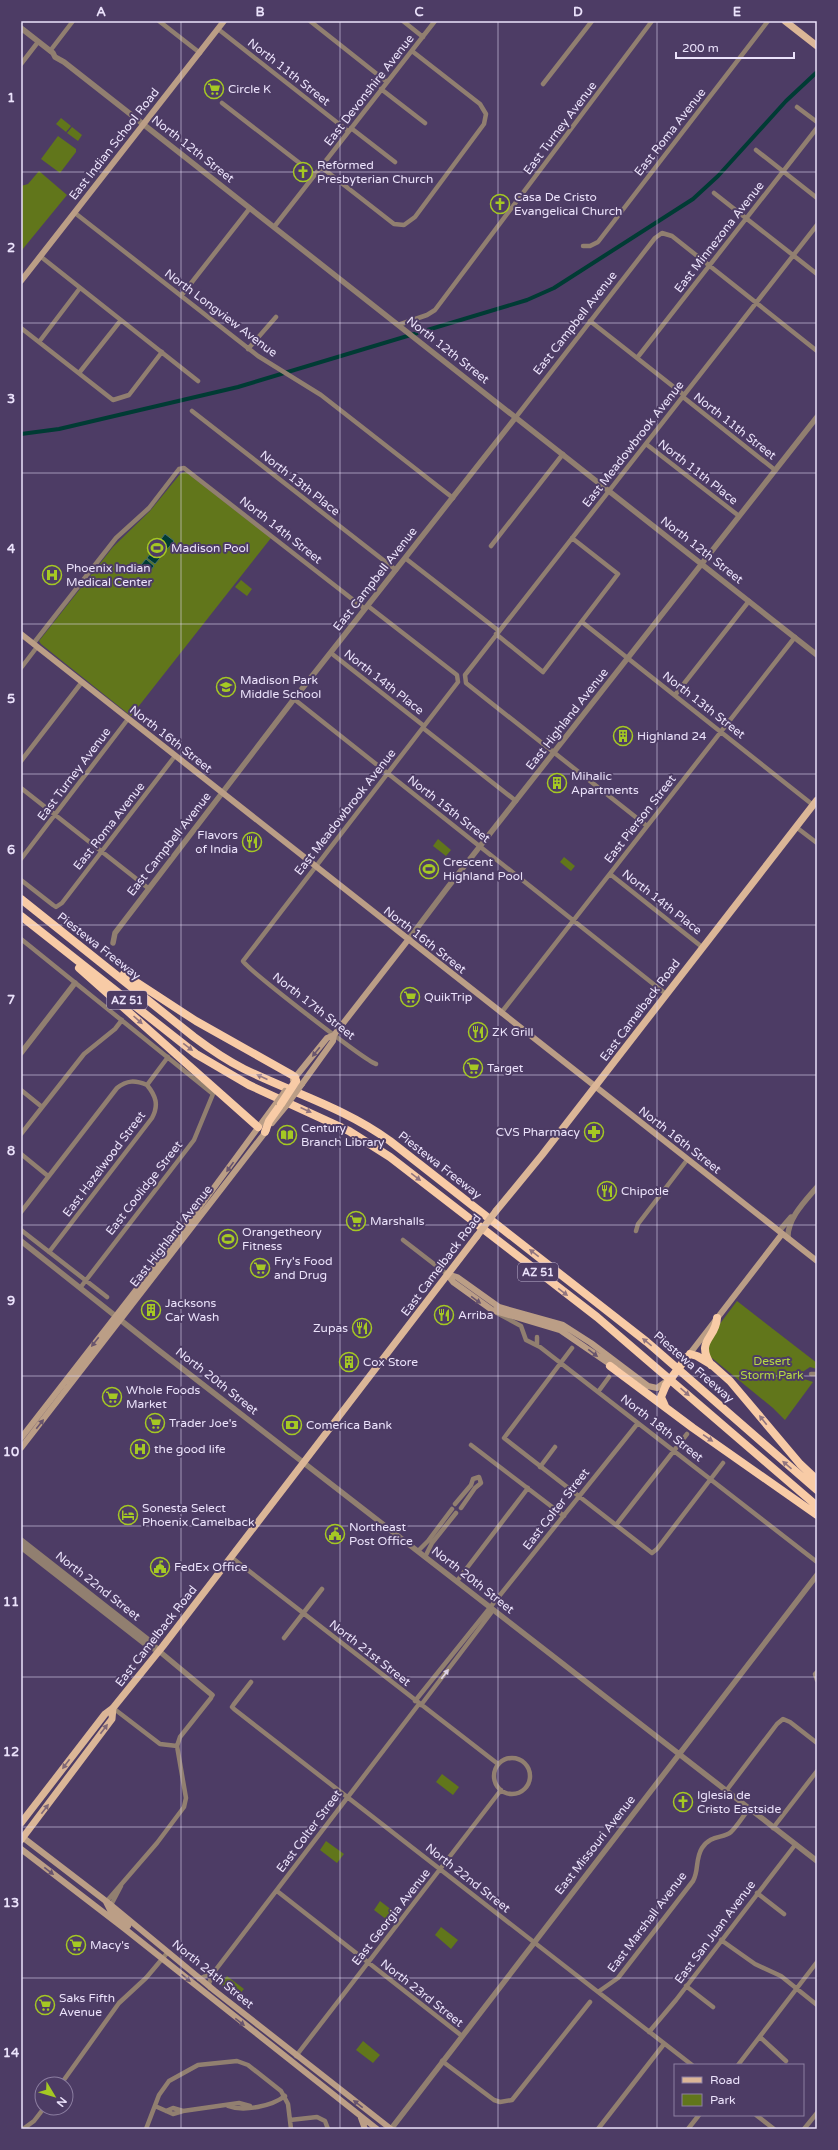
<svg xmlns="http://www.w3.org/2000/svg" width="838" height="2150" font-family="'Varela Round',sans-serif">
  <style>
    .green { fill: #61761b }
    .water { fill: #003b34; stroke: #466d70 }
    .lines { fill: none; stroke-linecap: round; stroke-linejoin: round }
    .canal { stroke: #003b34; stroke-width: 4 }
    .minor { stroke: #917f70; stroke-width: 4.5 }
    .tertiary { stroke: #917f70; stroke-width: 5.5 }
    .secondary { stroke: #bb9e86; stroke-width: 6 }
    .primary { stroke: #dbb697; stroke-width: 7 }
    .motorway { stroke: #f8cba6; stroke-width: 8 }
    .secondary-bridge { stroke: #bb9e86; stroke-width: 6 }
    .primary-bridge { stroke: #dbb697; stroke-width: 7 }
    .motorway-bridge { stroke: #f8cba6; stroke-width: 8 }
    .oneway { fill: #91757f }
    .oneway2 { fill: #68546d }
    .oneway3 { fill: #ded3e6 }
    .oneway4 { fill: #7f6776 }
    .grid { fill: none; stroke: #ebe2fb; stroke-width: 1; stroke-opacity: 0.55 }
    .labels { text-anchor: middle; dominant-baseline: central; stroke-width: 4; stroke-linejoin: round; paint-order: stroke }
    .shield { fill: #4d3c65; stroke: #bcb0ce; stroke-width: 1 }
    .shield-label { font-size: 11px; font-weight: bold; fill: #ebe2fb }
    .street-label { font-size: 12px; fill: #ebe2fb; stroke: #4d3c65 }
    .poi-label { font-size: 12px; fill: #ebe2fb; stroke: #4d3c65; text-anchor: start }
    .park-label { font-size: 12px; fill: #b6d943; stroke: #4d3c65 }
    .neatline { fill: none; stroke: #ebe2fb; stroke-width: 1.5 }
    .grid-label { font-size: 13px; text-anchor: middle; font-weight: bold; fill: #ebe2fb }
  </style>
  <rect width="100%" height="100%" fill="#4d3c65"/>
  <path class="green" d="M61,118L71,126L66,132L56,124Z
    M72,127L82,135L78,141L67,133Z
    M58,136L76,149V152L60,173L41,159Z
    M39,171L67,195L22,250L21,186L28,184Z
    M186,472L271,538L131,716L41,644L39,641L113,547L150,511L181,473Z
    M241,580L252,589L247,596L235,587Z
    M438,839L451,850L446,856L433,846Z
    M564,857L575,866L571,871L560,862Z
    M737,1301L817,1363V1369L810,1367L804,1371V1379L813,1382L785,1420L773,1408L707,1354L710,1337Z
    M442,1774L459,1787L453,1795L436,1782Z
    M326,1841L344,1854L337,1863L320,1850Z
    M380,1901L397,1914L391,1923L374,1910Z
    M441,1927L458,1940L451,1949L435,1935Z
    M227,1976L244,1989L237,1997L220,1984Z
    M363,2041L380,2055L373,2063L356,2050Z"/>
  <path class="water" d="M165,534L174,541L155,564L147,558Z
    M146,559L154,566L150,571L141,565Z"/>
  <g class="lines">
    <path class="canal" d="M21,434L59,429L238,387L527,300L554,288L693,199L718,176L786,101L817,72"/>
    <path class="minor" d="M159,21L200,53
      M310,21L387,82
      M403,21L423,37
      M218,29L348,131
      M50,51L73,21
      M21,64L38,42
      M543,84L592,21
      M381,89L425,123
      M222,103L315,175
      M797,107L817,122
      M351,128L395,162
      M756,150L817,198
      M321,167L394,224L404,225L415,217L484,124L486,114L480,104L412,51
      M714,193L817,274
      M75,213L258,356L321,395L453,498
      M274,227L435,21
      M583,246H590L598,242L768,21
      M40,256L198,381
      M181,296L250,208
      M590,321L684,395
      M398,325L427,315L435,310L652,21
      M21,328L113,400L129,395L162,352
      M39,342L80,288
      M248,349L276,317
      M637,358L817,128
      M79,373L121,320
      M683,397L775,470
      M192,411L396,570
      M516,417L655,238L662,233L672,236L817,351
      M646,444L739,516
      M491,546L563,454
      M405,558L499,631
      M368,606L457,675L458,682L243,961C247,969 364,1060 376,1064
      M582,622L813,805
      M496,634L543,672L618,574L572,538
      M33,644L116,538L149,508L179,469L184,468L365,609
      M331,653L424,726
      M21,668L37,647
      M675,695L749,601
      M294,699L666,994
      M423,728L516,801
      M21,761L82,682
      M21,788L148,888
      M647,826L466,683L465,675L817,225
      M796,827L817,843
      M21,859L128,719
      M610,874L702,947
      M21,880L53,905L56,907L62,903L175,756
      M21,939L213,1094L194,1140L80,1288
      M501,1013L795,637
      M21,1090L42,1107
      M21,1134L84,1054L115,1029L122,1020
      M21,1154L48,1176
      M21,1212L117,1088C127,1080 135,1080 147,1085L168,1057
      M21,1230L107,1297
      M636,1231L638,1224L687,1160
      M403,1240L447,1274
      M49,1252L152,1118C159,1105 156,1096 147,1085
      M497,1313L521,1326L526,1340L540,1347L817,1562
      M537,1337V1345
      M572,1348L504,1438L634,1539L652,1553L657,1549L723,1463
      M811,1374H817
      M598,1392L609,1377
      M471,1445L564,1516
      M540,1467L555,1447
      M455,1504L471,1485L473,1479L479,1477L481,1483L475,1488L461,1508
      M616,1525L687,1434
      M418,1551L428,1541L452,1509
      M231,1557L498,1764
      M425,1557L432,1543L456,1513
      M457,1581L528,1488
      M284,1638L322,1589
      M817,1672L815,1674L817,1680
      M251,1682L234,1704L232,1707L234,1709L692,2065
      M415,1701L638,1423
      M421,1705L491,1613V1608
      M113,1708L160,1744L177,1746
      M494 1776a18 18 0 1 1 36 0a18 18 0 1 1-36 0Z
      M726,1791L777,1724L783,1719L790,1722L817,1743
      M773,1828L817,1771
      M277,1891L462,2036
      M757,1893L784,1914
      M106,1902L157,1843L184,1807L186,1798L177,1746L180,1737L211,1698L212,1695
      M111,1905L121,1886
      M721,1940L755,1964L781,1976L817,2005
      M199,1979L214,1972
      M686,1986L713,2007
      M210,1988L209,1983L214,1972L419,1704
      M598,1992L618,1978L693,1881C699,1871 695,1859 702,1848C711,1834 723,1839 731,1832C738,1825 743,1816 749,1809
      M649,2032L676,2000L795,1845
      M760,2037L786,2061
      M296,2056L501,1790
      M442,2061L494,2100L500,2102L512,2100L590,2002
      M738,2065L817,1962
      M61,2084L119,2003L146,1978L168,1952
      M155,2106L173,2114L183,2111L239,2103L250,2106
      M228,2106C244,2112 272,2106 285,2096
      M166,2111L173,2108L183,2111
      M756,2115L774,2129
      M290,2120L317,2117L325,2121L328,2129
      M23,2129L34,2121L44,2108
      M146,2129L159,2095L169,2081L198,2065L237,2061L248,2065L281,2091L288,2104L291,2129
      M598,2129L664,2044
      M688,2129L699,2115
      M804,2129L817,2113"/>
    <path class="tertiary" d="M21,28L53,53L55,57L64,62L143,124L817,655
      M408,940L448,887L817,417
      M113,943L115,933L294,699L516,417
      M21,1053L75,983
      M779,1231L791,1217H793
      M788,1238C787,1219 805,1201 817,1187
      M21,1241L157,1349L817,1861
      M21,1540L151,1642L159,1651L212,1695
      M21,1547L149,1647L159,1651
      M391,2129L817,1575"/>
    <path class="secondary" d="M21,281L224,21
      M21,634L817,1261
      M293,1080L327,1038L334,1035
      M302,1084L333,1041L334,1035L408,940
      M272,1123L286,1106
      M447,1274L453,1282L492,1310L560,1330L614,1367
      M447,1274L457,1277L499,1307L563,1325L591,1343L648,1386L657,1388L664,1383
      M688,1356L782,1234
      M21,1438L185,1227L277,1102
      M21,1448L267,1130
      M21,1836L111,1905L215,1991L391,2129
      M21,1849L125,1929L377,2129
      M106,1902L110,1910L128,1926
      M361,2118L365,2129"/>
    <path class="primary" d="M785,21L817,46
      M496,1211L542,1155L817,800
      M21,1823L105,1714L113,1708L163,1646L477,1236
      M21,1840L112,1719L113,1708"/>
    <path class="motorway" d="M21,899L194,1037C210,1049 226,1060 244,1069C293,1093 345,1108 390,1141L647,1342L817,1490
      M21,916L196,1054L249,1085L349,1131L390,1157L597,1317L817,1506
      M79,968L258,1127
      M124,974L196,1021L292,1075L295,1077L296,1081
      M265,1132L269,1121L281,1104
      M690,1354L697,1356L712,1365L730,1381L800,1464L817,1480
      M711,1365C695,1340 716,1339 717,1318
      M610,1366L693,1428L817,1515
      M665,1406L661,1397L666,1385"/>
    <path class="secondary-bridge" d="M277,1102L285,1091
      M286,1106L302,1084"/>
    <path class="primary-bridge" d="M477,1236L496,1211"/>
    <path class="motorway-bridge" d="M281,1104L296,1081
      M666,1385L687,1357"/>
  </g>
  <defs><path id="oneway-solid" d="M-6-.8H1V-3.2L6.5 0L1 3.2V.8H-6Z"/></defs>
  <g class="oneway">
    <use href="#oneway-solid" transform="translate(138 1020) rotate(42)"/>
    <use href="#oneway-solid" transform="translate(188 1047) rotate(37)"/>
    <use href="#oneway-solid" transform="translate(262 1077) rotate(-156)"/>
    <use href="#oneway-solid" transform="translate(306 1110) rotate(24)"/>
    <use href="#oneway-solid" transform="translate(416 1177) rotate(37)"/>
    <use href="#oneway-solid" transform="translate(534 1253) rotate(-142)"/>
    <use href="#oneway-solid" transform="translate(563 1292) rotate(37)"/>
    <use href="#oneway-solid" transform="translate(647 1342) rotate(-141)"/>
    <use href="#oneway-solid" transform="translate(685 1392) rotate(41)"/>
    <use href="#oneway-solid" transform="translate(763 1420) rotate(-128)"/>
    <use href="#oneway-solid" transform="translate(708 1438) rotate(35)"/>
    <use href="#oneway-solid" transform="translate(787 1465) rotate(-139)"/>
  </g>
  <g class="oneway2">
    <use href="#oneway-solid" transform="translate(316 1052) rotate(129)"/>
    <use href="#oneway-solid" transform="translate(230 1167) rotate(126)"/>
    <use href="#oneway-solid" transform="translate(476 1300) rotate(36)"/>
    <use href="#oneway-solid" transform="translate(95 1342) rotate(128)"/>
    <use href="#oneway-solid" transform="translate(593 1353) rotate(37)"/>
    <use href="#oneway-solid" transform="translate(40 1424) rotate(-52)"/>
    <use href="#oneway-solid" transform="translate(49 1871) rotate(38)"/>
    <use href="#oneway-solid" transform="translate(186 1978) rotate(40)"/>
    <use href="#oneway-solid" transform="translate(240 2022) rotate(38)"/>
    <use href="#oneway-solid" transform="translate(358 2104) rotate(-142)"/>
  </g>
  <use class="oneway3" href="#oneway-solid" transform="translate(445 1674) rotate(-53)"/>
  <g class="oneway4">
    <use href="#oneway-solid" transform="translate(104 1729) rotate(-53)"/>
    <use href="#oneway-solid" transform="translate(66 1764) rotate(127)"/>
    <use href="#oneway-solid" transform="translate(45 1809) rotate(-53)"/>
  </g>
  <path class="grid" d="M181,21V2129M340,21V2129M498,21V2129M657,21V2129M21,172H817M21,323H817M21,473H817M21,624H817M21,774H817M21,925H817M21,1075H817M21,1225H817M21,1376H817M21,1526H817M21,1677H817M21,1827H817M21,1978H817"/>
  <defs>
    <g id="supermarket-ring" transform="scale(1)"><circle r="9.5" fill="#4d3c65" stroke="#a5c823" stroke-width="1.5"/><path d="M-6-5.5h2.5l.6 2H6L4.5 2H-2.5L-4.4-4H-6ZM-1.5 3.2a1.3 1.3 0 1 0 .1 0ZM3 3.2a1.3 1.3 0 1 0 .1 0Z" fill="#a5c823"/></g>
    <g id="church-ring" transform="scale(1)"><circle r="9.5" fill="#4d3c65" stroke="#a5c823" stroke-width="1.5"/><path d="M-1.2-6h2.4v3.5h3.3v2.4h-3.3V6h-2.4V-.1h-3.3v-2.4h3.3Z" fill="#a5c823"/></g>
    <g id="stadium-ring" transform="scale(1)"><circle r="9.5" fill="#4d3c65" stroke="#a5c823" stroke-width="1.5"/><path d="M0-5a6.5 5 0 1 0 0 10a6.5 5 0 1 0 0-10ZM-3.5-1.8h7v3.6h-7Z" fill="#a5c823"/></g>
    <g id="hospital-ring" transform="scale(1)"><circle r="9.5" fill="#4d3c65" stroke="#a5c823" stroke-width="1.5"/><path d="M-5-5h3v3.5h4V-5h3V5h-3V1.5h-4V5h-3Z" fill="#a5c823"/></g>
    <g id="school-ring" transform="scale(1)"><circle r="9.5" fill="#4d3c65" stroke="#a5c823" stroke-width="1.5"/><path d="M0-5L7-2L0 1L-7-2ZM-4 1L0 2.5L4 1V4Q0 6-4 4Z" fill="#a5c823"/></g>
    <g id="building-ring" transform="scale(1)"><circle r="9.5" fill="#4d3c65" stroke="#a5c823" stroke-width="1.5"/><path d="M-4-6H4V6H1V3H-1V6H-4ZM-2.5-4.3h1.7v1.8h-1.7ZM.8-4.3h1.7v1.8H.8ZM-2.5-1h1.7V.8h-1.7ZM.8-1h1.7V.8H.8Z" fill="#a5c823"/></g>
    <g id="restaurant-ring" transform="scale(1)"><circle r="9.5" fill="#4d3c65" stroke="#a5c823" stroke-width="1.5"/><path d="M-5-6h1v4h1v-4h1v4h1v-4h1v5L-1.5 .5V6h-2V.5L-5-1ZM5-6V6H3V1.5H1.5Q1.5-4 5-6Z" fill="#a5c823"/></g>
    <g id="pharmacy-ring" transform="scale(1)"><circle r="9.5" fill="#4d3c65" stroke="#a5c823" stroke-width="1.5"/><path d="M-2-6h4v4h4v4h-4v4h-4v-4h-4v-4h4Z" fill="#a5c823"/></g>
    <g id="library-ring" transform="scale(1)"><circle r="9.5" fill="#4d3c65" stroke="#a5c823" stroke-width="1.5"/><path d="M-6-4Q-3-5.5-.7-3.5V5Q-3 3-6 4ZM6-4Q3-5.5 .7-3.5V5Q3 3 6 4Z" fill="#a5c823"/></g>
    <g id="bank-ring" transform="scale(1)"><circle r="9.5" fill="#4d3c65" stroke="#a5c823" stroke-width="1.5"/><path d="M-6-4H6V4H-6ZM0-2.3a2.3 2.3 0 1 0 0 4.6a2.3 2.3 0 1 0 0-4.6Z" fill="#a5c823"/></g>
    <g id="hotel-ring" transform="scale(1)"><circle r="9.5" fill="#4d3c65" stroke="#a5c823" stroke-width="1.5"/><path d="M-6-4.5h1.5V1H6V5H4.5V3h-9V5H-6ZM-4 0a1.8 1.8 0 1 1 3.6 0ZM.5 0V-2.5h3Q6-2.5 6 0Z" fill="#a5c823"/></g>
    <g id="civic-ring" transform="scale(1)"><circle r="9.5" fill="#4d3c65" stroke="#a5c823" stroke-width="1.5"/><path d="M-.6-6.5H3V-4.5H.6V-3L4-1V1h2V6H-6V1h2V-1L-.6-3ZM-1.2 2.5V6h2.4V2.5Z" fill="#a5c823"/></g>
  </defs>
  <g fill-rule="evenodd">
    <use href="#supermarket-ring" x="214" y="89"/>
    <use href="#church-ring" x="303" y="172"/>
    <use href="#church-ring" x="500" y="204"/>
    <use href="#stadium-ring" x="157" y="548"/>
    <use href="#hospital-ring" x="52" y="575"/>
    <use href="#school-ring" x="226" y="687"/>
    <use href="#building-ring" x="623" y="736"/>
    <use href="#building-ring" x="557" y="783"/>
    <use href="#restaurant-ring" x="252" y="842"/>
    <use href="#stadium-ring" x="429" y="869"/>
    <use href="#supermarket-ring" x="410" y="997"/>
    <use href="#restaurant-ring" x="478" y="1032"/>
    <use href="#supermarket-ring" x="473" y="1068"/>
    <use href="#pharmacy-ring" x="594" y="1132"/>
    <use href="#library-ring" x="287" y="1135"/>
    <use href="#restaurant-ring" x="607" y="1191"/>
    <use href="#supermarket-ring" x="356" y="1221"/>
    <use href="#stadium-ring" x="228" y="1239"/>
    <use href="#supermarket-ring" x="260" y="1268"/>
    <use href="#building-ring" x="151" y="1310"/>
    <use href="#restaurant-ring" x="444" y="1315"/>
    <use href="#restaurant-ring" x="362" y="1328"/>
    <use href="#building-ring" x="349" y="1362"/>
    <use href="#supermarket-ring" x="112" y="1397"/>
    <use href="#supermarket-ring" x="155" y="1423"/>
    <use href="#bank-ring" x="292" y="1425"/>
    <use href="#hospital-ring" x="140" y="1449"/>
    <use href="#hotel-ring" x="128" y="1515"/>
    <use href="#civic-ring" x="335" y="1534"/>
    <use href="#civic-ring" x="160" y="1567"/>
    <use href="#church-ring" x="683" y="1802"/>
    <use href="#supermarket-ring" x="76" y="1945"/>
    <use href="#supermarket-ring" x="45" y="2005"/>
  </g>
  <g class="labels">
    <g class="shield">
      <rect x="107" y="991" width="40" height="18" rx="3"/>
      <rect x="518" y="1263" width="40" height="18" rx="3"/>
    </g>
    <g class="shield-label">
      <text x="127" y="1000">AZ 51</text>
      <text x="538" y="1272">AZ 51</text>
    </g>
    <g class="street-label">
      <text transform="translate(289 72) rotate(38)">North 11th Street</text>
      <text transform="translate(369 90) rotate(-52)">East Devonshire Avenue</text>
      <text transform="translate(560 128) rotate(-53)">East Turney Avenue</text>
      <text transform="translate(670 132) rotate(-52)">East Roma Avenue</text>
      <text transform="translate(114 144) rotate(-52)">East Indian School Road</text>
      <text transform="translate(193 149) rotate(38)">North 12th Street</text>
      <text transform="translate(719 237) rotate(-52)">East Minnezona Avenue</text>
      <text transform="translate(221 313) rotate(37)">North Longview Avenue</text>
      <text transform="translate(575 323) rotate(-52)">East Campbell Avenue</text>
      <text transform="translate(448 350) rotate(38)">North 12th Street</text>
      <text transform="translate(735 426) rotate(38)">North 11th Street</text>
      <text transform="translate(633 444) rotate(-52)">East Meadowbrook Avenue</text>
      <text transform="translate(698 472) rotate(38)">North 11th Place</text>
      <text transform="translate(300 483) rotate(38)">North 13th Place</text>
      <text transform="translate(281 530) rotate(38)">North 14th Street</text>
      <text transform="translate(702 550) rotate(38)">North 12th Street</text>
      <text transform="translate(375 579) rotate(-52)">East Campbell Avenue</text>
      <text transform="translate(384 682) rotate(38)">North 14th Place</text>
      <text transform="translate(704 705) rotate(38)">North 13th Street</text>
      <text transform="translate(567 719) rotate(-52)">East Highland Avenue</text>
      <text transform="translate(171 739) rotate(38)">North 16th Street</text>
      <text transform="translate(74 774) rotate(-53)">East Turney Avenue</text>
      <text transform="translate(449 809) rotate(38)">North 15th Street</text>
      <text transform="translate(345 812) rotate(-52)">East Meadowbrook Avenue</text>
      <text transform="translate(640 819) rotate(-52)">East Pierson Street</text>
      <text transform="translate(109 826) rotate(-52)">East Roma Avenue</text>
      <text transform="translate(169 844) rotate(-52)">East Campbell Avenue</text>
      <text transform="translate(662 902) rotate(38)">North 14th Place</text>
      <text transform="translate(425 940) rotate(38)">North 16th Street</text>
      <text transform="translate(99 946) rotate(38)">Piestewa Freeway</text>
      <text transform="translate(314 1006) rotate(38)">North 17th Street</text>
      <text transform="translate(640 1010) rotate(-53)">East Camelback Road</text>
      <text transform="translate(680 1140) rotate(38)">North 16th Street</text>
      <text transform="translate(104 1164) rotate(-53)">East Hazelwood Street</text>
      <text transform="translate(440 1165) rotate(38)">Piestewa Freeway</text>
      <text transform="translate(144 1188) rotate(-52)">East Coolidge Street</text>
      <text transform="translate(171 1236) rotate(-52)">East Highland Avenue</text>
      <text transform="translate(441 1265) rotate(-53)">East Camelback Road</text>
      <text transform="translate(694 1367) rotate(41)">Piestewa Freeway</text>
      <text transform="translate(217 1381) rotate(38)">North 20th Street</text>
      <text transform="translate(662 1428) rotate(38)">North 18th Street</text>
      <text transform="translate(556 1509) rotate(-52)">East Colter Street</text>
      <text transform="translate(473 1580) rotate(38)">North 20th Street</text>
      <text transform="translate(98 1586) rotate(38)">North 22nd Street</text>
      <text transform="translate(156 1636) rotate(-52)">East Camelback Road</text>
      <text transform="translate(370 1653) rotate(38)">North 21st Street</text>
      <text transform="translate(309 1831) rotate(-53)">East Colter Street</text>
      <text transform="translate(595 1845) rotate(-52)">East Missouri Avenue</text>
      <text transform="translate(468 1878) rotate(38)">North 22nd Street</text>
      <text transform="translate(391 1917) rotate(-52)">East Georgia Avenue</text>
      <text transform="translate(647 1922) rotate(-53)">East Marshall Avenue</text>
      <text transform="translate(715 1932) rotate(-53)">East San Juan Avenue</text>
      <text transform="translate(213 1974) rotate(39)">North 24th Street</text>
      <text transform="translate(422 1993) rotate(38)">North 23rd Street</text>
    </g>
    <g class="poi-label">
      <text x="228" y="89">Circle K</text>
      <text x="317" y="165">Reformed<tspan x="317" dy="14">Presbyterian Church</tspan></text>
      <text x="514" y="197">Casa De Cristo<tspan x="514" dy="14">Evangelical Church</tspan></text>
      <text x="171" y="548">Madison Pool</text>
      <text x="66" y="568">Phoenix Indian<tspan x="66" dy="14">Medical Center</tspan></text>
      <text x="240" y="680">Madison Park<tspan x="240" dy="14">Middle School</tspan></text>
      <text x="637" y="736">Highland 24</text>
      <text x="571" y="776">Mihalic<tspan x="571" dy="14">Apartments</tspan></text>
      <text x="238" y="835" text-anchor="end">Flavors<tspan x="238" dy="14">of India</tspan></text>
      <text x="443" y="862">Crescent<tspan x="443" dy="14">Highland Pool</tspan></text>
      <text x="424" y="997">QuikTrip</text>
      <text x="492" y="1032">ZK Grill</text>
      <text x="487" y="1068">Target</text>
      <text x="301" y="1128">Century<tspan x="301" dy="14">Branch Library</tspan></text>
      <text x="580" y="1132" text-anchor="end">CVS Pharmacy</text>
      <text x="621" y="1191">Chipotle</text>
      <text x="370" y="1221">Marshalls</text>
      <text x="242" y="1232">Orangetheory<tspan x="242" dy="14">Fitness</tspan></text>
      <text x="274" y="1261">Fry's Food<tspan x="274" dy="14">and Drug</tspan></text>
      <text x="165" y="1303">Jacksons<tspan x="165" dy="14">Car Wash</tspan></text>
      <text x="458" y="1315">Arriba</text>
      <text x="348" y="1328" text-anchor="end">Zupas</text>
      <text x="363" y="1362">Cox Store</text>
      <text x="126" y="1390">Whole Foods<tspan x="126" dy="14">Market</tspan></text>
      <text x="169" y="1423">Trader Joe's</text>
      <text x="306" y="1425">Comerica Bank</text>
      <text x="154" y="1449">the good life</text>
      <text x="142" y="1508">Sonesta Select<tspan x="142" dy="14">Phoenix Camelback</tspan></text>
      <text x="349" y="1527">Northeast<tspan x="349" dy="14">Post Office</tspan></text>
      <text x="174" y="1567">FedEx Office</text>
      <text x="697" y="1795">Iglesia de<tspan x="697" dy="14">Cristo Eastside</tspan></text>
      <text x="90" y="1945">Macy's</text>
      <text x="59" y="1998">Saks Fifth<tspan x="59" dy="14">Avenue</tspan></text>
    </g>
    <g class="park-label">
      <text x="772" y="1361">Desert<tspan x="772" dy="14">Storm Park</tspan></text>
    </g>
  </g>
  <rect width="838" height="2150" fill="none" stroke="#4d3c65" stroke-width="44"/>
  <rect x="674" y="2064" width="130" height="52" fill="#4d3c65" stroke="#8c7ea1"/>
  <rect x="682" y="2077" width="20" height="6" fill="#dbb697" stroke="#8c7ea1"/>
  <text x="710" y="2084" font-size="12" fill="#ebe2fb">Road</text>
  <rect x="682" y="2094" width="20" height="12" fill="#61761b" stroke="#8c7ea1"/>
  <text x="710" y="2104" font-size="12" fill="#ebe2fb">Park</text>
  <g transform="translate(54 2096) rotate(128)"><circle r="19" fill="#4d3c65" stroke="#8c7ea1"/>
  <path d="M0-3L7 15L0 10L-7 15Z" fill="#a5c823"/>
  <text y="-6" font-size="11" font-weight="bold" text-anchor="middle" fill="#ebe2fb">N</text>
  </g>
  <path d="M676 52v6h118v-6" fill="none" stroke="#ebe2fb" stroke-width="2"/>
  <text x="682" y="52" font-size="12" fill="#ebe2fb" stroke="#4d3c65" stroke-width="3" paint-order="stroke">200 m</text>
  <rect x="22" y="22" width="794" height="2106" class="neatline"/>
  <g class="grid-label">
    <text x="101" y="16">A</text>
    <text x="260" y="16">B</text>
    <text x="419" y="16">C</text>
    <text x="578" y="16">D</text>
    <text x="737" y="16">E</text>
    <text x="11" y="102">1</text>
    <text x="11" y="252">2</text>
    <text x="11" y="403">3</text>
    <text x="11" y="553">4</text>
    <text x="11" y="703">5</text>
    <text x="11" y="854">6</text>
    <text x="11" y="1004">7</text>
    <text x="11" y="1155">8</text>
    <text x="11" y="1305">9</text>
    <text x="11" y="1456">10</text>
    <text x="11" y="1606">11</text>
    <text x="11" y="1756">12</text>
    <text x="11" y="1907">13</text>
    <text x="11" y="2057">14</text>
  </g>
</svg>
